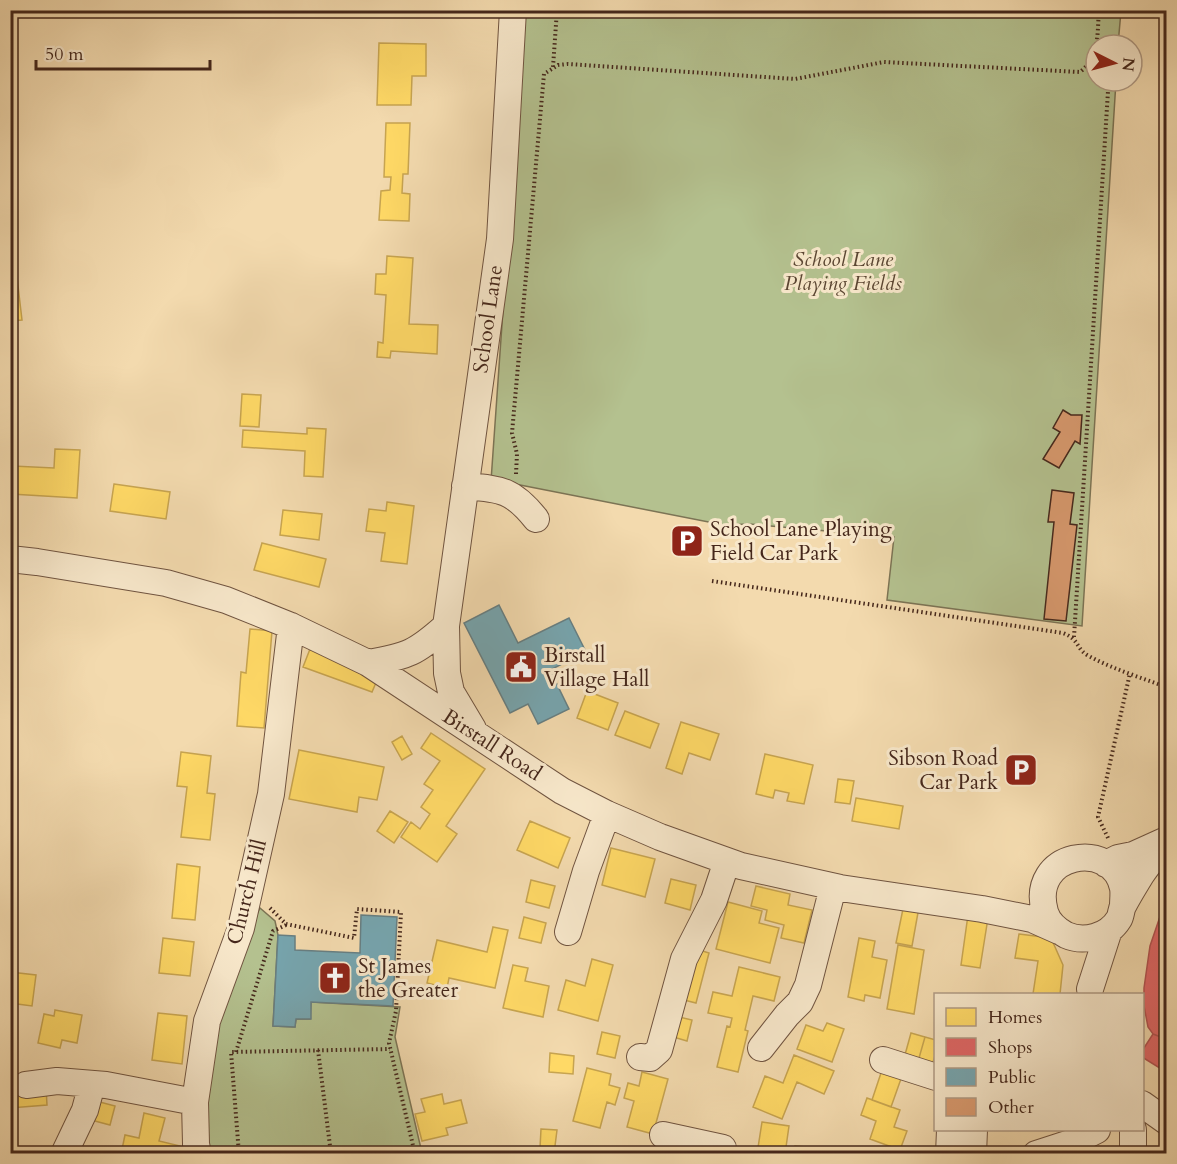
<svg xmlns="http://www.w3.org/2000/svg" width="1177" height="1164" font-family="Cardo,serif">
  <style>
    .green { fill: #b4c18f; stroke: #7c7455; stroke-width: 1.5 }
    .homes { fill: #ffd966; stroke: #c7a450; stroke-width: 1.5 }
    .shops { fill: #e06666; stroke: #b25350; stroke-width: 1.5 }
    .public { fill: #76a5af; stroke: #677f83; stroke-width: 1.5 }
    .building { fill: #d8996e; stroke: #45271b; stroke-width: 1.5 }
    .lines { fill: none; stroke-linecap: round; stroke-linejoin: round }
    .minor-casing { stroke: #705440; stroke-width: 28 }
    .path { stroke: #45271b; stroke-width: 4; stroke-dasharray: 1.5 3; stroke-linecap: butt }
    .minor { stroke: #f7e7ca; stroke-width: 26 }
    .labels { text-anchor: middle; dominant-baseline: central; stroke-width: 6; stroke-linejoin: round; paint-order: stroke }
    .park-label { font-size: 21px; font-style: italic; fill: #5b4632; stroke: #f7e7ca }
    .street-label { font-size: 21px; fill: #45271b; stroke: #f7e7ca }
    .poi-label { font-size: 21px; fill: #45271b; stroke: #f7e7ca; text-anchor: start }
  </style>
  <rect width="100%" height="100%" fill="#f3daae"/>
  <filter id="stains"><feTurbulence type="fractalNoise" baseFrequency=".00333" numOctaves="4"/><feColorMatrix values="0 0 0 0 .2 0 0 0 0 .09 0 0 0 0 .02 0 0 0 .5 -.17"/></filter>
  <radialGradient id="worn" r=".72"><stop offset=".6" stop-color="#630" stop-opacity="0"/><stop offset="1" stop-color="#630" stop-opacity=".3"/></radialGradient>
  <path class="green" d="M524,11H1121L1118,45H1096V81H1116L1082,626L887,600L894,537L749,524L724,525L515,484L491,481Z
    M260,908L275,921L278,935L273,1026L295,1027L296,1019H310L311,1002L400,1007L395,1037L422,1153H342L328,1148L320,1154H207L203,1108L218,1018L250,929Z"/>
  <path class="homes" d="M379,43L426,44V76H412L411,105H377Z
    M386,123H410L408,174H403L402,193L410,194L409,221L379,220L381,191L390,190L391,177H384Z
    M387,256L413,258L409,324L438,325L437,354L391,351L390,358L377,357L378,342L383,343L386,295L375,294L376,274H386Z
    M10,260H15L22,320L10,321Z
    M242,394L261,395L259,427L240,426Z
    M307,428L326,429L323,477L304,476L305,451L242,447L243,430L307,434Z
    M55,449L80,450L77,498L11,494L13,466L54,468Z
    M114,484L170,492L166,519L110,511Z
    M387,502L414,506L407,564L381,561L385,533L366,531L369,509L386,511Z
    M283,510L322,514L319,540L280,535Z
    M262,543L326,559L319,587L254,570Z
    M250,629L272,631L264,728L237,726L241,672L246,673Z
    M310,649L378,678L372,692L303,667Z
    M587,691L618,703L608,730L577,718Z
    M625,711L659,724L650,748L615,735Z
    M681,722L719,734L710,760L689,753L682,774L666,768Z
    M431,733L485,769L446,826L457,834L437,862L401,837L411,822L420,829L430,814L421,807L433,790L424,784L440,761L421,748Z
    M402,736L412,754L402,760L392,742Z
    M299,750L384,767L377,800L359,797L357,812L289,799Z
    M181,752L211,756L207,793L215,794L210,840L181,837L187,787L177,786Z
    M765,754L813,765L804,804L787,801L789,793L775,790L773,798L756,794Z
    M838,779L854,781L850,804L835,802Z
    M856,798L903,806L899,829L852,821Z
    M390,811L408,822L394,843L377,831Z
    M530,821L570,838L558,868L517,850Z
    M611,848L655,859L645,897L602,885Z
    M177,864L200,867L195,920L172,918Z
    M671,879L696,885L690,910L665,903Z
    M531,880L555,886L549,908L526,902Z
    M756,886L790,894L788,905L812,910L804,943L781,938L784,925L765,920L767,910L751,906Z
    M728,902L762,911L759,923L779,928L770,963L716,949Z
    M904,904L919,907L912,946L896,943Z
    M968,915L988,918L980,968L961,965Z
    M524,917L546,923L541,943L519,938Z
    M493,927L508,930L495,988L449,978L447,988L427,983L437,940L487,952Z
    M1019,934L1051,938L1063,965L1060,994H1033L1038,961L1015,958Z
    M163,938L194,942L190,976L159,973Z
    M859,938L875,941L872,957L887,960L880,998L865,995L864,1001L848,997Z
    M898,945L924,950L914,1014L887,1009Z
    M693,948L709,953L696,1003L680,999Z
    M592,959L613,965L598,1021L558,1010L566,980L585,986Z
    M513,965L528,968L525,981L549,986L543,1017L503,1008Z
    M739,967L780,977L774,1001L753,996L745,1030L748,1031L738,1072L717,1067L727,1026L730,1027L732,1018L708,1013L713,992L732,996Z
    M10,972L36,975L32,1006L10,1003Z
    M55,1010L82,1015L77,1043L62,1040L60,1048L38,1043L44,1014L54,1016Z
    M158,1013L187,1016L182,1064L152,1060Z
    M675,1016L692,1020L687,1041L670,1036Z
    M827,1023L844,1029L832,1062L797,1049L806,1025L823,1031Z
    M602,1032L620,1036L615,1058L597,1054Z
    M911,1033L925,1037L917,1065L903,1062Z
    M925,1037L936,1040V1052L931,1069L917,1065Z
    M550,1053L574,1056L573,1074L549,1072Z
    M794,1055L834,1071L824,1094L797,1082L782,1119L753,1107L765,1076L783,1083Z
    M587,1068L611,1074L609,1085L620,1088L615,1105L607,1102L600,1128L573,1121Z
    M882,1070L902,1076L891,1107L872,1100Z
    M642,1072L668,1079L653,1134L627,1127L634,1101L624,1098L628,1083L639,1086Z
    M46,1087L47,1105L10,1108V1090Z
    M442,1094L444,1104L461,1100L467,1123L446,1128L448,1135L422,1141L415,1114L425,1112L421,1099Z
    M867,1098L900,1110L894,1127L907,1131L900,1150L870,1139L876,1121L861,1115Z
    M96,1101L115,1106L110,1125L91,1120Z
    M144,1113L165,1118L159,1141L180,1146L178,1154H121L125,1135L139,1138Z
    M762,1122L789,1126L785,1154H757Z
    M541,1129L557,1130L554,1154H535V1147L540,1148Z
    M795,1146L827,1149L826,1154H794Z"/>
  <path class="shops" d="M1166,899V1039L1153,1034L1148,1027L1144,1006V988L1150,946Z
    M1153,1034L1166,1039V1072L1142,1057V1051Z"/>
  <path class="public" d="M499,605L518,643L569,618L586,652L550,670L569,709L538,724L528,704L510,713L464,623Z
    M361,915L397,917L393,1006L311,1002V1019H296L295,1027L273,1026L278,935L295,936V950L360,953Z"/>
  <path class="building" d="M1063,410L1071,415H1082L1080,444L1075,441L1059,468L1043,459L1060,432L1053,428Z
    M1052,490L1074,493L1070,524L1077,525L1066,621L1044,619L1054,522H1048Z"/>
  <g class="lines">
    <g class="minor-casing">
      <path id="minor" d="M465,486C500,489 512,489 536,519
        M10,559L37,562L166,583L226,600L291,626L368,663L562,791L607,814L660,837L741,866L840,888L982,909L1032,919L1059,931
        M368,663C408,656 416,653 446,626
        M473,729L451,692L447,673L446,626L500,239L513,10
        M1106,864L1118,858L1133,855L1164,841
        M1123,906C1123,900 1124,893 1123,888C1113,838 1028,852 1045,912C1048,922 1057,930 1066,935C1084,943 1108,937 1119,919C1121,916 1121,910 1123,906C1128,896 1135,885 1141,875C1149,863 1158,853 1166,842
        M568,932L586,871L607,814
        M1090,989L1109,930
        M761,1048L787,1015L800,1002L808,985L833,887
        M640,1057L650,1058L659,1050L684,959L714,900L727,861
        M883,1060L936,1077
        M26,1085L57,1081L106,1085L195,1102
        M1142,1104L1166,1121
        M1133,1130V1154
        M663,1135L723,1148V1154
        M64,1154L85,1110L92,1084
        M198,1154L196,1144L195,1102L207,1021L241,928L271,794L291,626
        M949,1154L950,1130
        M973,1154L974,1130
        M1036,1154L1073,1142L1097,1130"/>
    </g>
    <path class="path" d="M1090,64L1096,69
      M553,67L557,10
      M516,474L517,454L512,433L544,74L558,65L568,64L795,79L884,62L1080,72C1100,56 1097,34 1099,10
      M712,581L1063,633C1079,639 1076,648 1087,655C1112,669 1140,677 1166,687
      M1074,637L1108,91L1104,81
      M1108,838L1098,817L1130,673
      M270,908L286,924L354,938L357,909L401,912L396,1011L389,1043L415,1154
      M318,1050L331,1154
      M236,1052L273,931L286,925
      M239,1154L231,1052L390,1049"/>
    <use href="#minor" class="minor"/>
  </g>
  <defs>
    <g id="parking-square" transform="scale(1.725)"><rect x="-9" y="-9" width="18" height="18" rx="4" fill="#8f2418" stroke="#f7e7ca"/><path d="M-3.5-5.5H1a3.5 3.5 0 0 1 0 7H-1V5.5H-3.5ZM-1-3.4V-.6H.8a1.4 1.4 0 0 0 0-2.8Z" fill="#fff"/></g>
    <g id="civic-square" transform="scale(1.725)"><rect x="-9" y="-9" width="18" height="18" rx="4" fill="#8f2418" stroke="#f7e7ca"/><path d="M-.6-6.5H3V-4.5H.6V-3L4-1V1h2V6H-6V1h2V-1L-.6-3ZM-1.2 2.5V6h2.4V2.5Z" fill="#fff"/></g>
    <g id="church-square" transform="scale(1.725)"><rect x="-9" y="-9" width="18" height="18" rx="4" fill="#8f2418" stroke="#f7e7ca"/><path d="M-1.2-6h2.4v3.5h3.3v2.4h-3.3V6h-2.4V-.1h-3.3v-2.4h3.3Z" fill="#fff"/></g>
  </defs>
  <g fill-rule="evenodd">
    <use href="#parking-square" x="687" y="541"/>
    <use href="#civic-square" x="521" y="667"/>
    <use href="#parking-square" x="1021" y="770"/>
    <use href="#church-square" x="335" y="978"/>
  </g>
  <g class="labels">
    <g class="park-label">
      <text x="843" y="259">School Lane<tspan x="843" dy="24">Playing Fields</tspan></text>
    </g>
    <g class="street-label">
      <text transform="translate(488 319) rotate(-82)">School Lane</text>
      <text transform="translate(492 745) rotate(33)">Birstall Road</text>
      <text transform="translate(247 892) rotate(-76)">Church Hill</text>
    </g>
    <g class="poi-label">
      <text x="710" y="529">School Lane Playing<tspan x="710" dy="24">Field Car Park</tspan></text>
      <text x="544" y="655">Birstall<tspan x="544" dy="24">Village Hall</tspan></text>
      <text x="998" y="758" text-anchor="end">Sibson Road<tspan x="998" dy="24">Car Park</tspan></text>
      <text x="358" y="966">St James<tspan x="358" dy="24">the Greater</tspan></text>
    </g>
  </g>
  <rect width="1177" height="1164" fill="none" stroke="#f3daae" stroke-width="36"/>
  <rect x="12" y="12" width="1153" height="1140" fill="none" stroke="#45271b" stroke-width="3"/>
  <rect x="18" y="18" width="1141" height="1128" fill="none" stroke="#45271b" stroke-width="1.5"/>
  <rect x="934" y="993" width="210" height="138" fill="#f7e7ca" stroke="#b09a84" stroke-width="1.5"/>
  <rect x="946" y="1008" width="30" height="18" fill="#ffd966" stroke="#b09a84" stroke-width="1.5"/>
  <text x="988" y="1023" font-size="18" fill="#45271b">Homes</text>
  <rect x="946" y="1038" width="30" height="18" fill="#e06666" stroke="#b09a84" stroke-width="1.5"/>
  <text x="988" y="1053" font-size="18" fill="#45271b">Shops</text>
  <rect x="946" y="1068" width="30" height="18" fill="#76a5af" stroke="#b09a84" stroke-width="1.5"/>
  <text x="988" y="1083" font-size="18" fill="#45271b">Public</text>
  <rect x="946" y="1098" width="30" height="18" fill="#d8996e" stroke="#b09a84" stroke-width="1.5"/>
  <text x="988" y="1113" font-size="18" fill="#45271b">Other</text>
  <g transform="translate(1114 63) rotate(96)"><circle r="28" fill="#f7e7ca" stroke="#b09a84" stroke-width="1.5"/>
  <path d="M0-4.5L10 22L0 15L-10 22Z" fill="#8f2418"/>
  <text y="-9" font-size="16" font-weight="bold" text-anchor="middle" fill="#45271b">N</text>
  </g>
  <path d="M36 60v9h174v-9" fill="none" stroke="#45271b" stroke-width="3"/>
  <text x="45" y="60" font-size="18" fill="#45271b" stroke="#f7e7ca" stroke-width="4.5" paint-order="stroke">50 m</text>
  <rect width="100%" height="100%" filter="url(#stains)"/>
  <rect width="100%" height="100%" fill="url(#worn)"/>
</svg>
